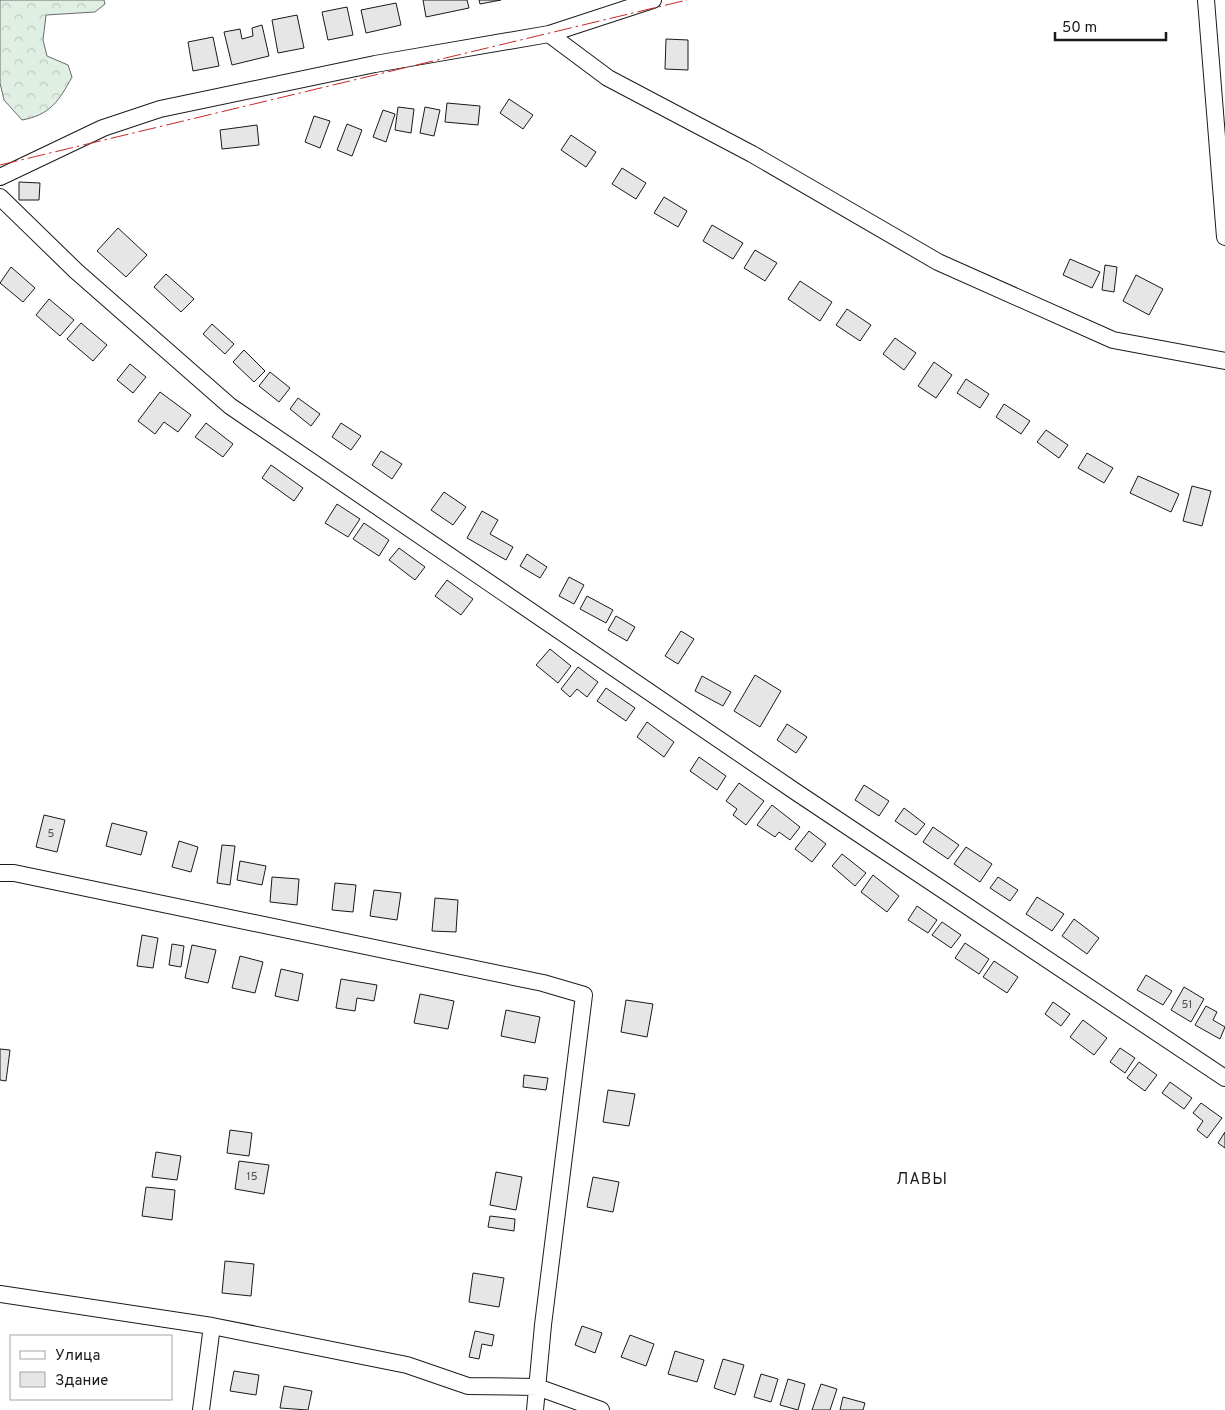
<svg xmlns="http://www.w3.org/2000/svg" width="1225" height="1410" font-family="Overpass,sans-serif">
  <style>
    .forest { fill: url(#forest-crowns); stroke: #6a6a6a }
    .building { fill: #e6e6e6; stroke: #1a1a1a }
    .lines { fill: none; stroke-linecap: round; stroke-linejoin: round }
    .minor-casing { stroke: #1a1a1a; stroke-width: 18 }
    .minor { stroke: #fff; stroke-width: 16 }
    .power { stroke: #c62828; stroke-width: 1; stroke-dasharray: 18 4 2.5 4; stroke-linecap: butt }
    .labels { text-anchor: middle; dominant-baseline: central; stroke-width: 4; stroke-linejoin: round; paint-order: stroke }
    .number-label { font-size: 11px; fill: #4d4d4d }
    .quarter-label { font-size: 16px; letter-spacing: 1px; fill: #1a1a1a; stroke: #fff }
  </style>
  <defs>
    <pattern id="forest-crowns" width="20" height="18" patternUnits="userSpaceOnUse" patternTransform="scale(1.25)"><rect width="20" height="18" fill="#e0efe3"/><path d="M2 6a3 3 0 1 1 6 0M12 15a3 3 0 1 1 6 0" fill="none" stroke="#c0ccc2"/></pattern>
  </defs>
  <rect width="100%" height="100%" fill="#fff"/>
  <path class="forest" d="M0,0H104L105,4L95,12L46,15L43,40L47,56L68,65L72,77C59,101 50,115 22,120L4,100L0,83Z"/>
  <path class="building" d="M423,0H467L469,8L426,17Z
    M479,0H501L480,4Z
    M396,3L401,25L366,33L361,10Z
    M347,7L353,35L328,40L322,12Z
    M297,15L304,48L278,53L272,20Z
    M262,25L269,56L232,65L224,32L240,29L242,39L253,36L252,28Z
    M213,37L219,66L193,71L188,42Z
    M666,39L688,40V70L665,69Z
    M509,99L533,115L523,129L500,113Z
    M447,103L480,106L478,125L445,122Z
    M398,107L414,109L411,133L395,130Z
    M425,107L440,110L434,136L420,133Z
    M383,110L395,114L386,142L373,137Z
    M314,116L330,121L320,148L305,142Z
    M347,124L362,130L352,156L337,150Z
    M257,125L259,145L222,149L220,130Z
    M571,135L596,152L586,167L561,150Z
    M622,168L646,183L636,199L612,184Z
    M19,182L40,183L39,200H19Z
    M664,197L687,211L678,227L654,213Z
    M712,225L743,243L733,259L703,241Z
    M118,228L147,255L126,277L97,251Z
    M755,250L777,263L765,281L744,268Z
    M1070,259L1100,272L1092,288L1063,275Z
    M1105,265L1117,267L1114,292L1102,290Z
    M11,267L35,288L23,302L0,283Z
    M166,274L194,299L181,312L154,287Z
    M1136,275L1163,289L1149,315L1123,301Z
    M800,281L832,302L820,321L788,299Z
    M49,299L74,320L60,336L36,315Z
    M847,309L871,325L860,341L836,325Z
    M81,323L107,345L93,361L67,339Z
    M212,324L234,344L225,354L203,334Z
    M895,338L916,353L904,370L883,354Z
    M244,350L265,371L254,382L233,362Z
    M934,362L952,375L936,398L918,386Z
    M130,364L146,377L133,393L117,380Z
    M270,372L290,388L279,402L259,386Z
    M966,379L989,394L980,408L957,393Z
    M160,392L191,415L178,432L164,422L155,434L138,421Z
    M298,398L320,414L311,426L290,409Z
    M1004,404L1030,421L1021,434L996,417Z
    M206,423L233,444L223,457L195,437Z
    M341,423L361,436L351,450L332,437Z
    M1046,430L1068,445L1059,458L1037,442Z
    M381,451L402,464L392,479L372,465Z
    M1087,453L1113,468L1104,483L1078,468Z
    M271,465L303,488L294,501L262,478Z
    M1138,476L1179,494L1171,512L1130,493Z
    M1192,486L1211,491L1202,526L1183,521Z
    M444,492L466,507L453,525L431,510Z
    M337,504L360,519L348,537L325,523Z
    M482,511L498,520L490,534L513,547L506,560L467,538Z
    M364,523L389,540L379,556L353,539Z
    M399,548L425,567L415,580L389,560Z
    M527,554L547,567L540,578L520,566Z
    M569,577L584,585L574,604L559,596Z
    M447,580L473,599L461,615L435,596Z
    M587,596L613,610L606,623L580,609Z
    M616,616L635,627L627,641L608,630Z
    M681,631L694,639L678,664L665,656Z
    M550,649L571,666L558,683L536,665Z
    M578,667L598,682L587,697L577,689L570,697L561,689Z
    M755,675L781,691L760,727L734,711Z
    M702,676L731,692L723,706L695,691Z
    M606,688L635,708L626,721L597,701Z
    M647,722L674,742L664,757L637,737Z
    M787,724L807,737L796,753L777,740Z
    M699,757L726,776L717,790L690,771Z
    M739,783L764,801L746,825L733,815L737,809L726,801Z
    M864,785L889,801L879,816L855,800Z
    M772,805L800,827L790,840L779,832L775,837L757,825Z
    M904,808L925,824L916,835L895,821Z
    M44,815L65,820L57,852L36,847Z
    M112,823L147,832L141,855L106,846Z
    M933,827L959,845L948,859L923,842Z
    M809,831L826,844L812,862L795,849Z
    M179,841L198,847L191,872L172,867Z
    M222,845L235,846L230,885L217,883Z
    M966,847L992,864L980,882L954,864Z
    M842,854L866,873L855,886L832,866Z
    M240,861L266,866L262,885L237,880Z
    M873,875L899,896L887,912L861,892Z
    M272,877L299,879L297,905L270,902Z
    M998,877L1018,890L1010,901L990,888Z
    M335,883L356,885L353,912L332,910Z
    M374,890L401,893L397,920L370,916Z
    M1037,897L1064,914L1052,931L1026,914Z
    M435,898L458,900L456,932L432,931Z
    M917,906L937,920L928,933L908,920Z
    M1074,919L1099,938L1087,954L1062,936Z
    M942,922L961,935L951,948L932,935Z
    M142,935L158,938L153,968L137,966Z
    M965,943L989,959L979,974L955,958Z
    M172,944L184,946L181,967L169,965Z
    M192,945L216,950L208,983L185,978Z
    M240,956L263,962L255,993L232,988Z
    M994,961L1018,977L1007,993L983,977Z
    M281,969L303,974L298,1001L275,996Z
    M1146,975L1172,991L1163,1005L1137,990Z
    M341,979L377,985L374,1001L357,998L355,1011L336,1008Z
    M1184,987L1204,999L1191,1022L1171,1010Z
    M420,994L454,1001L448,1029L414,1023Z
    M626,1000L653,1004L647,1037L621,1032Z
    M1053,1002L1070,1014L1061,1026L1045,1014Z
    M1206,1006L1217,1012L1213,1020L1225,1027L1220,1039L1195,1025Z
    M506,1010L540,1017L535,1043L501,1036Z
    M1083,1020L1107,1038L1094,1055L1070,1037Z
    M1120,1048L1135,1058L1125,1073L1110,1062Z
    M0,1049L10,1050L6,1081L0,1080Z
    M1139,1062L1157,1075L1145,1091L1127,1078Z
    M524,1075L548,1078L546,1090L523,1087Z
    M1170,1082L1192,1098L1184,1109L1162,1093Z
    M608,1090L635,1094L629,1126L603,1122Z
    M1201,1103L1222,1118L1207,1138L1197,1130L1203,1121L1193,1113Z
    M230,1130L252,1133L249,1156L227,1153Z
    M1225,1132V1148L1218,1143Z
    M156,1152L181,1156L177,1180L152,1177Z
    M239,1161L269,1165L264,1194L235,1189Z
    M496,1172L522,1177L516,1210L490,1205Z
    M593,1177L619,1182L613,1212L587,1207Z
    M146,1187L175,1190L172,1220L142,1216Z
    M490,1216L515,1219L514,1231L488,1227Z
    M225,1261L254,1264L251,1296L222,1293Z
    M473,1273L504,1278L499,1307L469,1302Z
    M582,1326L602,1333L595,1353L575,1345Z
    M475,1331L494,1335L492,1346L482,1344L479,1359L469,1357Z
    M630,1335L654,1344L646,1366L621,1357Z
    M675,1351L704,1360L697,1382L668,1374Z
    M723,1359L744,1365L735,1395L714,1388Z
    M234,1371L259,1375L256,1395L230,1391Z
    M761,1374L778,1379L771,1402L754,1397Z
    M788,1379L805,1384L798,1410L780,1405Z
    M821,1384L837,1389L830,1410H812Z
    M284,1386L312,1391L308,1410L280,1408Z
    M843,1397L865,1403L863,1410H840Z"/>
  <g class="lines">
    <g class="minor-casing">
      <path id="minor" d="M1206,0L1225,237
        M549,34L608,78L752,154L938,262L1113,340L1225,361
        M0,177L103,128L160,109L375,64L549,34L653,0
        M0,197L76,271L230,406L796,792L1225,1078
        M0,873H14L543,983L584,995L543,1325L535,1410
        M0,1294L212,1326L407,1365L468,1386L537,1387L601,1410
        M201,1410L212,1326"/>
    </g>
    <use href="#minor" class="minor"/>
    <path class="power" d="M0,165L687,0"/>
  </g>
  <g class="labels">
    <g class="number-label">
      <text x="51" y="834">5</text>
      <text x="1187" y="1005">51</text>
      <text x="252" y="1177">15</text>
    </g>
    <g class="quarter-label">
      <text x="922" y="1180">ЛАВЫ</text>
    </g>
  </g>
  <rect x="10" y="1335" width="162" height="65" fill="#ffffff" stroke="#a3a3a3"/>
  <rect x="20" y="1351" width="25" height="8" fill="#ffffff" stroke="#a3a3a3"/>
  <text x="55" y="1360" font-size="15" fill="#1a1a1a">Улица</text>
  <rect x="20" y="1372" width="25" height="15" fill="#e6e6e6" stroke="#a3a3a3"/>
  <text x="55" y="1385" font-size="15" fill="#1a1a1a">Здание</text>
  <path d="M1055 32v8h111v-8" fill="none" stroke="#1a1a1a" stroke-width="2.5"/>
  <text x="1062" y="32" font-size="15" fill="#1a1a1a" stroke="#ffffff" stroke-width="4" paint-order="stroke">50 m</text>
</svg>
